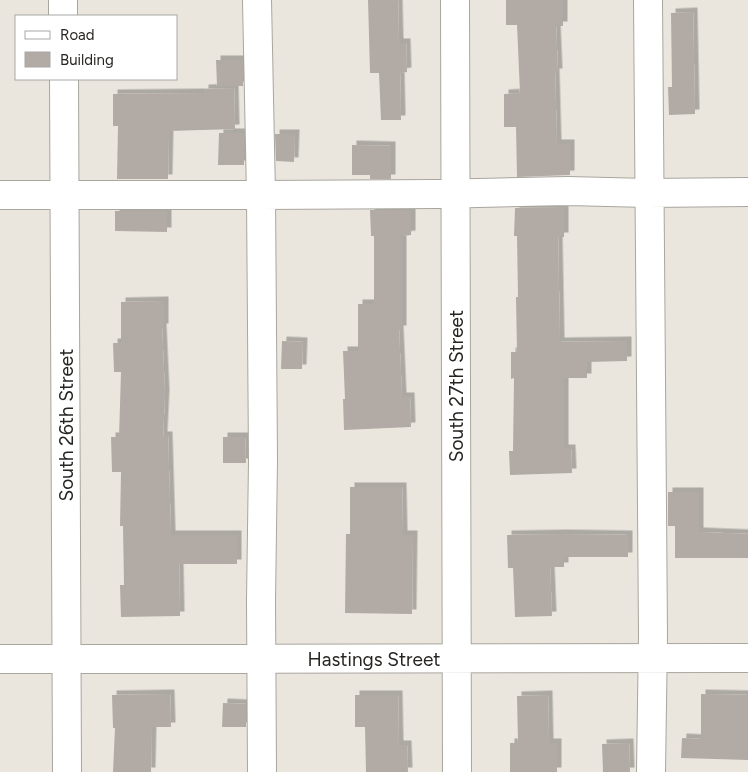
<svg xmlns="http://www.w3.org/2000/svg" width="748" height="772" font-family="Figtree,sans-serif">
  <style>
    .building { fill: #b2aba5; filter: url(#shadow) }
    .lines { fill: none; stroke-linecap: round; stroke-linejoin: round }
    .minor-casing { stroke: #a9a69e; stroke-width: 30 }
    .minor { stroke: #fff; stroke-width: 28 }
    .labels { text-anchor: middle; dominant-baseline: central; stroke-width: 4; stroke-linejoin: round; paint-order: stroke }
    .street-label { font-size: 19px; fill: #272522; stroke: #fff }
  </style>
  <defs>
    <filter id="shadow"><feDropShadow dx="4.5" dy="-4.5" stdDeviation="0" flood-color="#0004"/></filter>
  </defs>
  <rect width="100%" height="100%" fill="#eae6de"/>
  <path class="building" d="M368,0H398L399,43H406L407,72L400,73L401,120H381L379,73H370Z
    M506,0H563V26H556L558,73H555L557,144H570V175L517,177L516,127H504V94L520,93L517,25H506Z
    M693,12L695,114L669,115L668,87H672L671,13Z
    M216,60H243V86H217Z
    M234,88L235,129L169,131L168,179H117L118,126H113V94L204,93V89Z
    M219,133H244V165H218Z
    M275,134H295L294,162L276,161Z
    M352,145L391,146V179H370V175H352Z
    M564,207V237H558L560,342L627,341V361L587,362V378H564V449H571L572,473L510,475L509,451H513L514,378L511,379V352H517L516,297H518L517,236H514L515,208Z
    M370,210H411V235L402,236V330H399L402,397H410L411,427L344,430L343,399H345L343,351H358V304H374V236H371Z
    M115,211H167V232L115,231Z
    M164,301V328H162L165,394L163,436H168L171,535H237V564H179L180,616L121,617L120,585H124L123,526H120L121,472H112L111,437H119L121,372H114L113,343H121V302Z
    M282,341L303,342L302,369H281Z
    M223,437H245L246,463H223Z
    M350,487H402L403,535H413L412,614L345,613L346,534H350Z
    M668,492H699V532L748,534V558H675V526H668Z
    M563,534L628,535V557H564V567H550L552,616L515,617L513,568H508L507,535Z
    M170,694L171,727H152L151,772H113L115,728H113L112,695Z
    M701,694L748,695V760L681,758L682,738L701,739Z
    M355,695H398L399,745H407L408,772H366L365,727H355Z
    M548,695L549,743H557V772H510V743H518L517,696Z
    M223,703L246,704V727H222Z
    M629,743L630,772H603L602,744Z"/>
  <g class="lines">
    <g class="minor-casing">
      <path id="minor" d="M63,0V16
        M257,0L261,195L263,460L261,601L262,772
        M455,0L457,772
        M648,0L653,635L651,772
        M64,79L67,772
        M0,195H261L436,194L568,191L648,193L748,192
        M0,659L748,658"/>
    </g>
    <use href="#minor" class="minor"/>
  </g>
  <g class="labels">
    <g class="street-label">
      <text transform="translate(456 386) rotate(-90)">South 27th Street</text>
      <text transform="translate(66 425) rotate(-90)">South 26th Street</text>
      <text x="374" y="659">Hastings Street</text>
    </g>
  </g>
  <rect x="15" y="15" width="162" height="65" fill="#ffffff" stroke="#a9a8a7"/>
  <rect x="25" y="31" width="25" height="8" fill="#ffffff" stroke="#a9a8a7"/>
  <text x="60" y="40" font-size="15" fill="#272522">Road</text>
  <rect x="25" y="52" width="25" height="15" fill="#b2aba5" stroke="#a9a8a7"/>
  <text x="60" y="65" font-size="15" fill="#272522">Building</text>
</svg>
